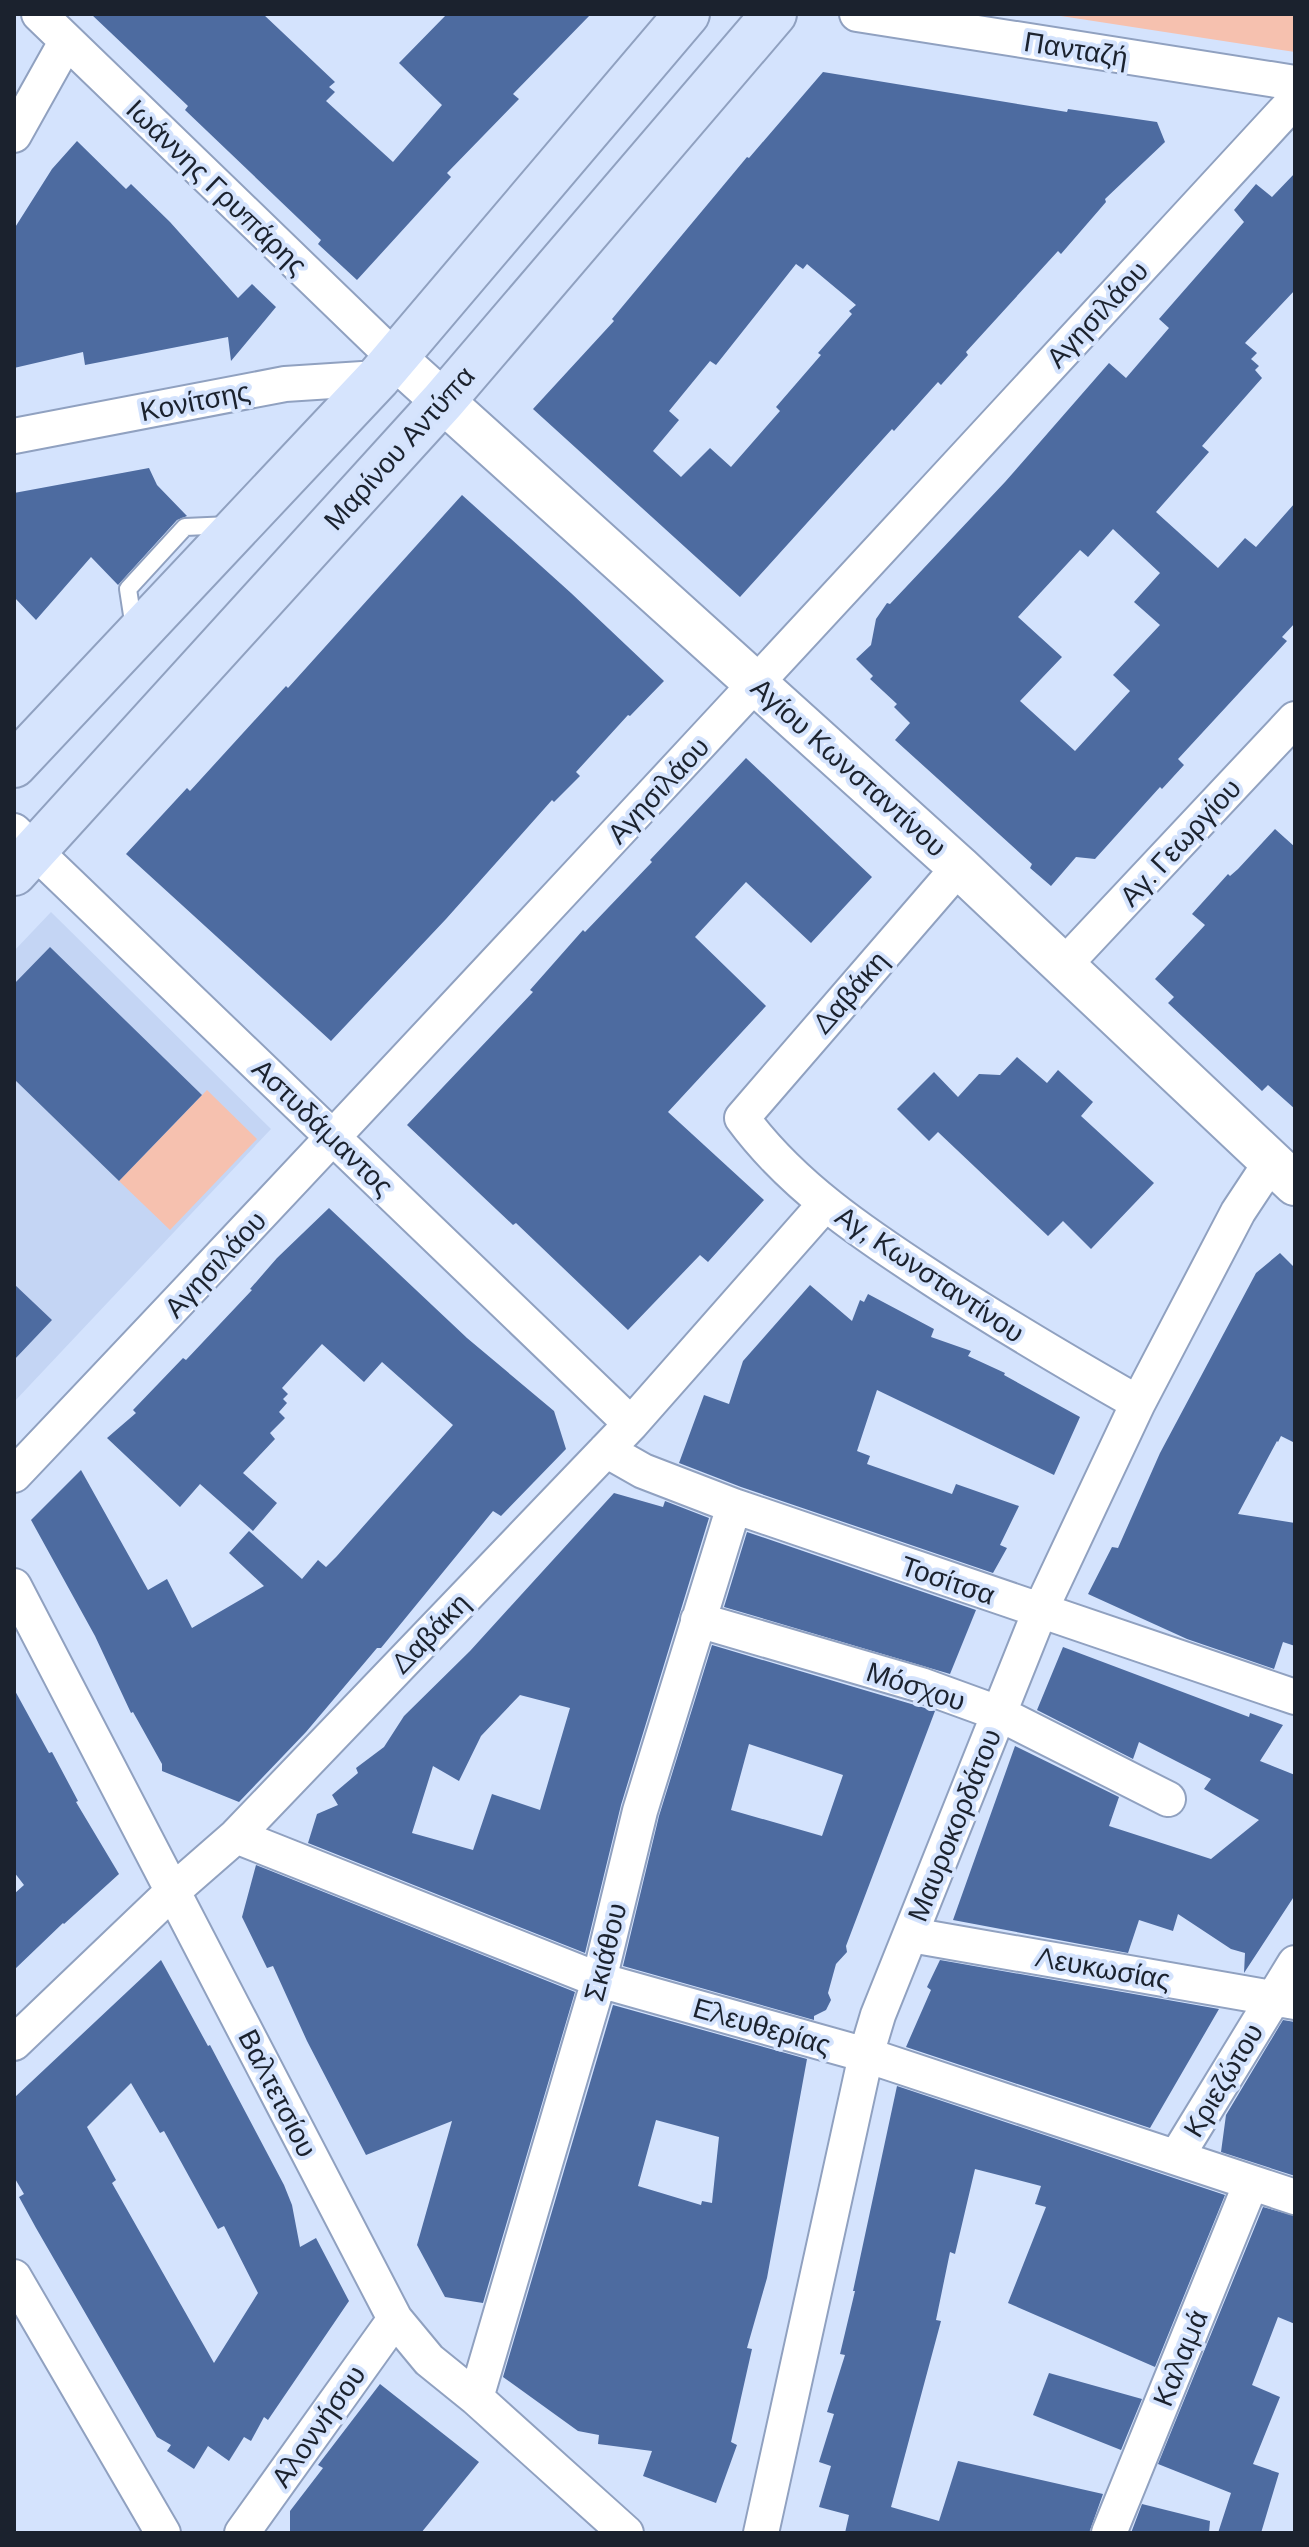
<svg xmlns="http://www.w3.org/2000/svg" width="1309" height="2547" font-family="Montserrat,sans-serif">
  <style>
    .built { fill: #c4d5f4 }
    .green { fill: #f6c1af }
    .building { fill: #4d6ba0; fill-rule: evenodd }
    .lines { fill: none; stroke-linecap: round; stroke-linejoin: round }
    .service-casing { stroke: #90a1c0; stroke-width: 20 }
    .minor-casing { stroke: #90a1c0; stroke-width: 38 }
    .tertiary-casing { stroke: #90a1c0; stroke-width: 46 }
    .secondary-casing { stroke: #90a1c0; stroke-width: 48 }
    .service { stroke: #fff; stroke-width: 16 }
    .minor { stroke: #fff; stroke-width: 34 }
    .tertiary { stroke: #fff; stroke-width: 42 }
    .secondary { stroke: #d6e4fd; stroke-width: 44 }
    .labels { text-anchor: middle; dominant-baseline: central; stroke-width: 8; stroke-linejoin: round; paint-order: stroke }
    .street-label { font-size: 28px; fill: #1b222e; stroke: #d4e3fd }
  </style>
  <rect width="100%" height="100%" fill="#d4e3fd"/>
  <path class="built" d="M51,912L271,1129L14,1402V951Z"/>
  <path class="green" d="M1048,14H1295V52Z
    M207,1090L257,1139L170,1230L119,1181Z"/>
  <path class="building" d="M91,14H263L335,82L329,87L335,92L326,101L393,162L442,105L399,63L447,14H591L513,94L519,99L447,173L451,177L357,280L318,244L321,240L185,110L188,106Z
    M823,72L1067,112L1068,109L1157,122L1165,142L1105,199L1106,202L1061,254L1058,251L966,352L968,355L941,385L938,382L894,431L892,429L740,597L533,409L614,321L612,319L747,157L749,158ZM796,264L803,269L807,264L856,305L849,311L852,314L818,353L821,355L776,407L780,411L731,467L710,448L681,477L653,451L679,420L669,411L710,361L716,365Z
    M77,141L126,189L131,184L170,222L238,298L252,284L276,307L231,361L228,337L85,365L83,352L14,368V229L52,169Z
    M1295,173V290L1245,343L1257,353L1251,359L1259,366L1255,370L1262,378L1202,446L1209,452L1156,512L1218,568L1245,538L1256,547L1295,503V623L1282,637L1287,641L1178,759L1184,765L1162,789L1160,787L1095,859L1076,857L1051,886L1030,868L1032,864L895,740L910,723L894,707L897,704L870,679L873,676L856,659L871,645L876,619L887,603L890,604L1005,482L1109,363L1126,378L1169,328L1159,319L1244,222L1234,210L1256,184L1272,197ZM1113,529L1160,573L1134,602L1160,625L1113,675L1130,691L1075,751L1020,701L1062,657L1018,617L1080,550L1088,557Z
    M149,468L157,485L187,516L177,520L118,585L91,557L36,620L14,597V493Z
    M462,495L571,593L664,681L630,716L628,715L576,772L580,776L554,802L552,800L446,919L331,1041L126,854L187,788L190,791L286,686L288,688Z
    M746,758L872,877L811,943L746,882L695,937L766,1006L668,1112L764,1200L708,1262L700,1255L628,1330L516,1223L513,1225L407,1125L533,992L530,990L583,930L585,932L652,862L650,860Z
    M1275,829L1295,847V1109L1268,1085L1262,1091L1168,1003L1174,997L1155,979L1205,925L1192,914L1228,874L1230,876L1238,869Z
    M50,947L202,1095L119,1181L14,1079V984Z
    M1017,1057L1047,1083L1058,1070L1093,1102L1081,1116L1154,1183L1091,1249L1063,1221L1048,1236L938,1132L929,1141L897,1109L934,1072L958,1097L979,1074L1000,1075Z
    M329,1208L467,1338L554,1411L566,1449L501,1516L493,1511L381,1648H377L306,1732L239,1802L162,1771V1764L133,1712L131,1713L95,1636L31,1520L81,1470L148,1590L167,1579L192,1628L264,1586L229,1553L249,1531L302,1579L318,1560L326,1567L337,1556L453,1425L382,1362L364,1382L322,1344L282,1388L288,1394L283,1399L287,1403L279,1412L285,1418L270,1433L275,1439L243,1473L277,1503L253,1531L200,1484L180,1507L107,1438L136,1413L133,1410L183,1358L186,1360L252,1290L250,1289L277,1258Z
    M1280,1253L1295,1268V1443L1281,1436L1278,1442L1277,1441L1238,1514L1295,1523V1646L1283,1642L1274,1669L1187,1639L1088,1594L1112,1547L1118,1548L1160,1453L1256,1273Z
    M14,1284L52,1320L14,1360Z
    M810,1285L852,1321L860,1300L864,1302L868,1294L934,1329L931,1337L971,1351L968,1356L1005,1373L1004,1375L1080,1417L1054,1475L877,1390L857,1451L870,1456L867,1464L952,1494L956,1484L1019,1506L1000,1545L1007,1548L993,1573L741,1487L679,1463L704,1395L729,1404L743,1361Z
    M614,1493L663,1507L665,1501L709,1518L621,1805L585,1953L308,1843L317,1814L338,1805L332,1795L358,1773L356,1768L384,1747L404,1716L470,1651ZM520,1695L570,1708L540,1810L492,1794L473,1850L412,1833L433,1766L459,1781L481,1736Z
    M747,1532L976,1610L950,1674L724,1607Z
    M712,1645L935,1711L846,1946L847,1952L836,1964L828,1993L831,2000L826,2010L814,2016V2020L623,1966L659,1816ZM749,1744L843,1775L822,1836L731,1810Z
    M1063,1647L1249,1717L1250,1713L1283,1725L1260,1761L1295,1775V1895L1244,1973L1245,1953L1231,1949L1178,1914L1173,1931L1139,1920L1128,1953L953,1920L1015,1746L1119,1797L1109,1826L1211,1859L1259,1820L1204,1789L1211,1779L1139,1742L1133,1759L1037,1710Z
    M14,1689L49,1753L52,1752L78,1801L76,1802L119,1874L64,1924L63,1923L14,1970V1894L24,1885L14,1872Z
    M256,1865L575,1992L483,2303L445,2297L417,2245L452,2121L366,2155L307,2041L273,1966L267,1968L242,1917Z
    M161,1960L208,2046L210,2045L284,2185L292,2205L300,2247L316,2238L349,2301L268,2420L264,2417L251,2441L244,2437L229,2461L208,2446L194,2469L167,2451L171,2445L157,2437L36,2228L19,2197L24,2194L14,2177V2098ZM131,2083L160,2133L164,2131L218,2229L224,2226L258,2293L214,2363L112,2183L116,2180L87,2127Z
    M940,1960L1219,2009L1150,2128L906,2047L931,1990L927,1987Z
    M613,2005L807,2059L767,2278L747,2348L752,2349L731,2442L737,2445L716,2503L643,2476L652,2451L598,2444L599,2435L578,2431L503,2377ZM656,2120L719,2137L712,2203L702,2201L701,2205L638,2186Z
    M1283,2020L1295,2022V2176L1221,2152L1226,2115Z
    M897,2086L1225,2195L1155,2367L1008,2303L1046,2207L1035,2204L1041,2186L975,2169L955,2254L950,2252L936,2320L941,2321L891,2507L939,2521L958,2461L1103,2494L1089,2533H845L849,2515L819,2507L831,2466L819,2462L834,2414L827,2412L845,2355L840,2354L855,2291H853Z
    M1263,2207L1295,2216V2324L1278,2317L1252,2385L1280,2397L1253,2464L1279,2473L1261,2533H1218L1231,2493L1158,2464Z
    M1049,2373L1142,2399L1121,2450L1033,2415Z
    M380,2384L479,2462L421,2533H290V2511L323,2468L318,2465Z
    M1142,2504L1210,2521L1209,2533H1131Z"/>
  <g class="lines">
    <g class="service-casing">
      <path id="service" d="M134,628L128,589L185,527L230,525"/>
    </g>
    <g class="minor-casing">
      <path id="minor" d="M39,14L395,358
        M857,14L1295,83
        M14,135L66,42
        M14,436L285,384L378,378
        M14,831L631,1424
        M959,867L742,1118C792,1186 864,1234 933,1279C1000,1323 1068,1363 1138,1403
        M1065,964L1295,719
        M606,1450L643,1471L734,1506L1295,1697
        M14,1475C445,1021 870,561 1295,100
        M14,1586L395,2319L429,2360L476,2398L626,2533
        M698,1620L921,1685L998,1713L1168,1799
        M236,1836L599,1980L866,2055L1295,2197
        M911,1935L1295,2002
        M14,2043L173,1891L236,1836L631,1424L825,1204
        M1177,2156L1295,1963
        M14,2277L163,2533
        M476,2398L599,1980L640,1811L734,1506
        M242,2533L395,2319
        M761,2533L866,2055L878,2015L1040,1611L1138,1403L1238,1212L1271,1162
        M1109,2533L1251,2183"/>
    </g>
    <g class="tertiary-casing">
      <path id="tertiary" d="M395,358L959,867L1295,1184"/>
    </g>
    <g class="secondary-casing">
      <path id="secondary" d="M14,765L378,378L687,14
        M14,873L443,401L774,14"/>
    </g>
    <use href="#service" class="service"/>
    <use href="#minor" class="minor"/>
    <use href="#tertiary" class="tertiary"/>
    <use href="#secondary" class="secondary"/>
  </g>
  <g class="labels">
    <g class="street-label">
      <text transform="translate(1076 49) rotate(9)">Πανταζή</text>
      <text transform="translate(217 187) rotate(44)">Ιωάννης Γρυπάρης</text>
      <text transform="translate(1097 314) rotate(-47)">Αγησιλάου</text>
      <text transform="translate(195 401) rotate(-11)">Κονίτσης</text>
      <text transform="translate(399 448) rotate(-48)">Μαρίνου Αντύπα</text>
      <text transform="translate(849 767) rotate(42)">Αγίου Κωνσταντίνου</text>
      <text transform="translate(658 790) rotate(-47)">Αγησιλάου</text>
      <text transform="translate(1180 842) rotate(-47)">Αγ. Γεωργίου</text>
      <text transform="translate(850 992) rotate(-49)">Δαβάκη</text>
      <text transform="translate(323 1127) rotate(44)">Αστυδάμαντος</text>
      <text transform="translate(215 1264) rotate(-47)">Αγησιλάου</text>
      <text transform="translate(930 1274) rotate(34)">Αγ, Κωνσταντίνου</text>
      <text transform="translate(948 1580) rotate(19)">Τοσίτσα</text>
      <text transform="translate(430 1633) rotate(-46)">Δαβάκη</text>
      <text transform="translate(916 1686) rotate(18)">Μόσχου</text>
      <text transform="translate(954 1825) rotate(-68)">Μαυροκορδάτου</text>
      <text transform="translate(605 1952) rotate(-76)">Σκιάθου</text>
      <text transform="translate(1103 1968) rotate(10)">Λευκωσίας</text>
      <text transform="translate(762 2026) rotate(16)">Ελευθερίας</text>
      <text transform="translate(1223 2080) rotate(-59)">Κριεζώτου</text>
      <text transform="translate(278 2093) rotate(63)">Βαλτετσίου</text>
      <text transform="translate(1180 2358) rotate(-68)">Καλαμά</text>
      <text transform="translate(318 2426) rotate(-55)">Αλοννήσου</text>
    </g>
  </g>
  <rect width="1309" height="2547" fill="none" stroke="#1b222e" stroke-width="32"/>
</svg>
